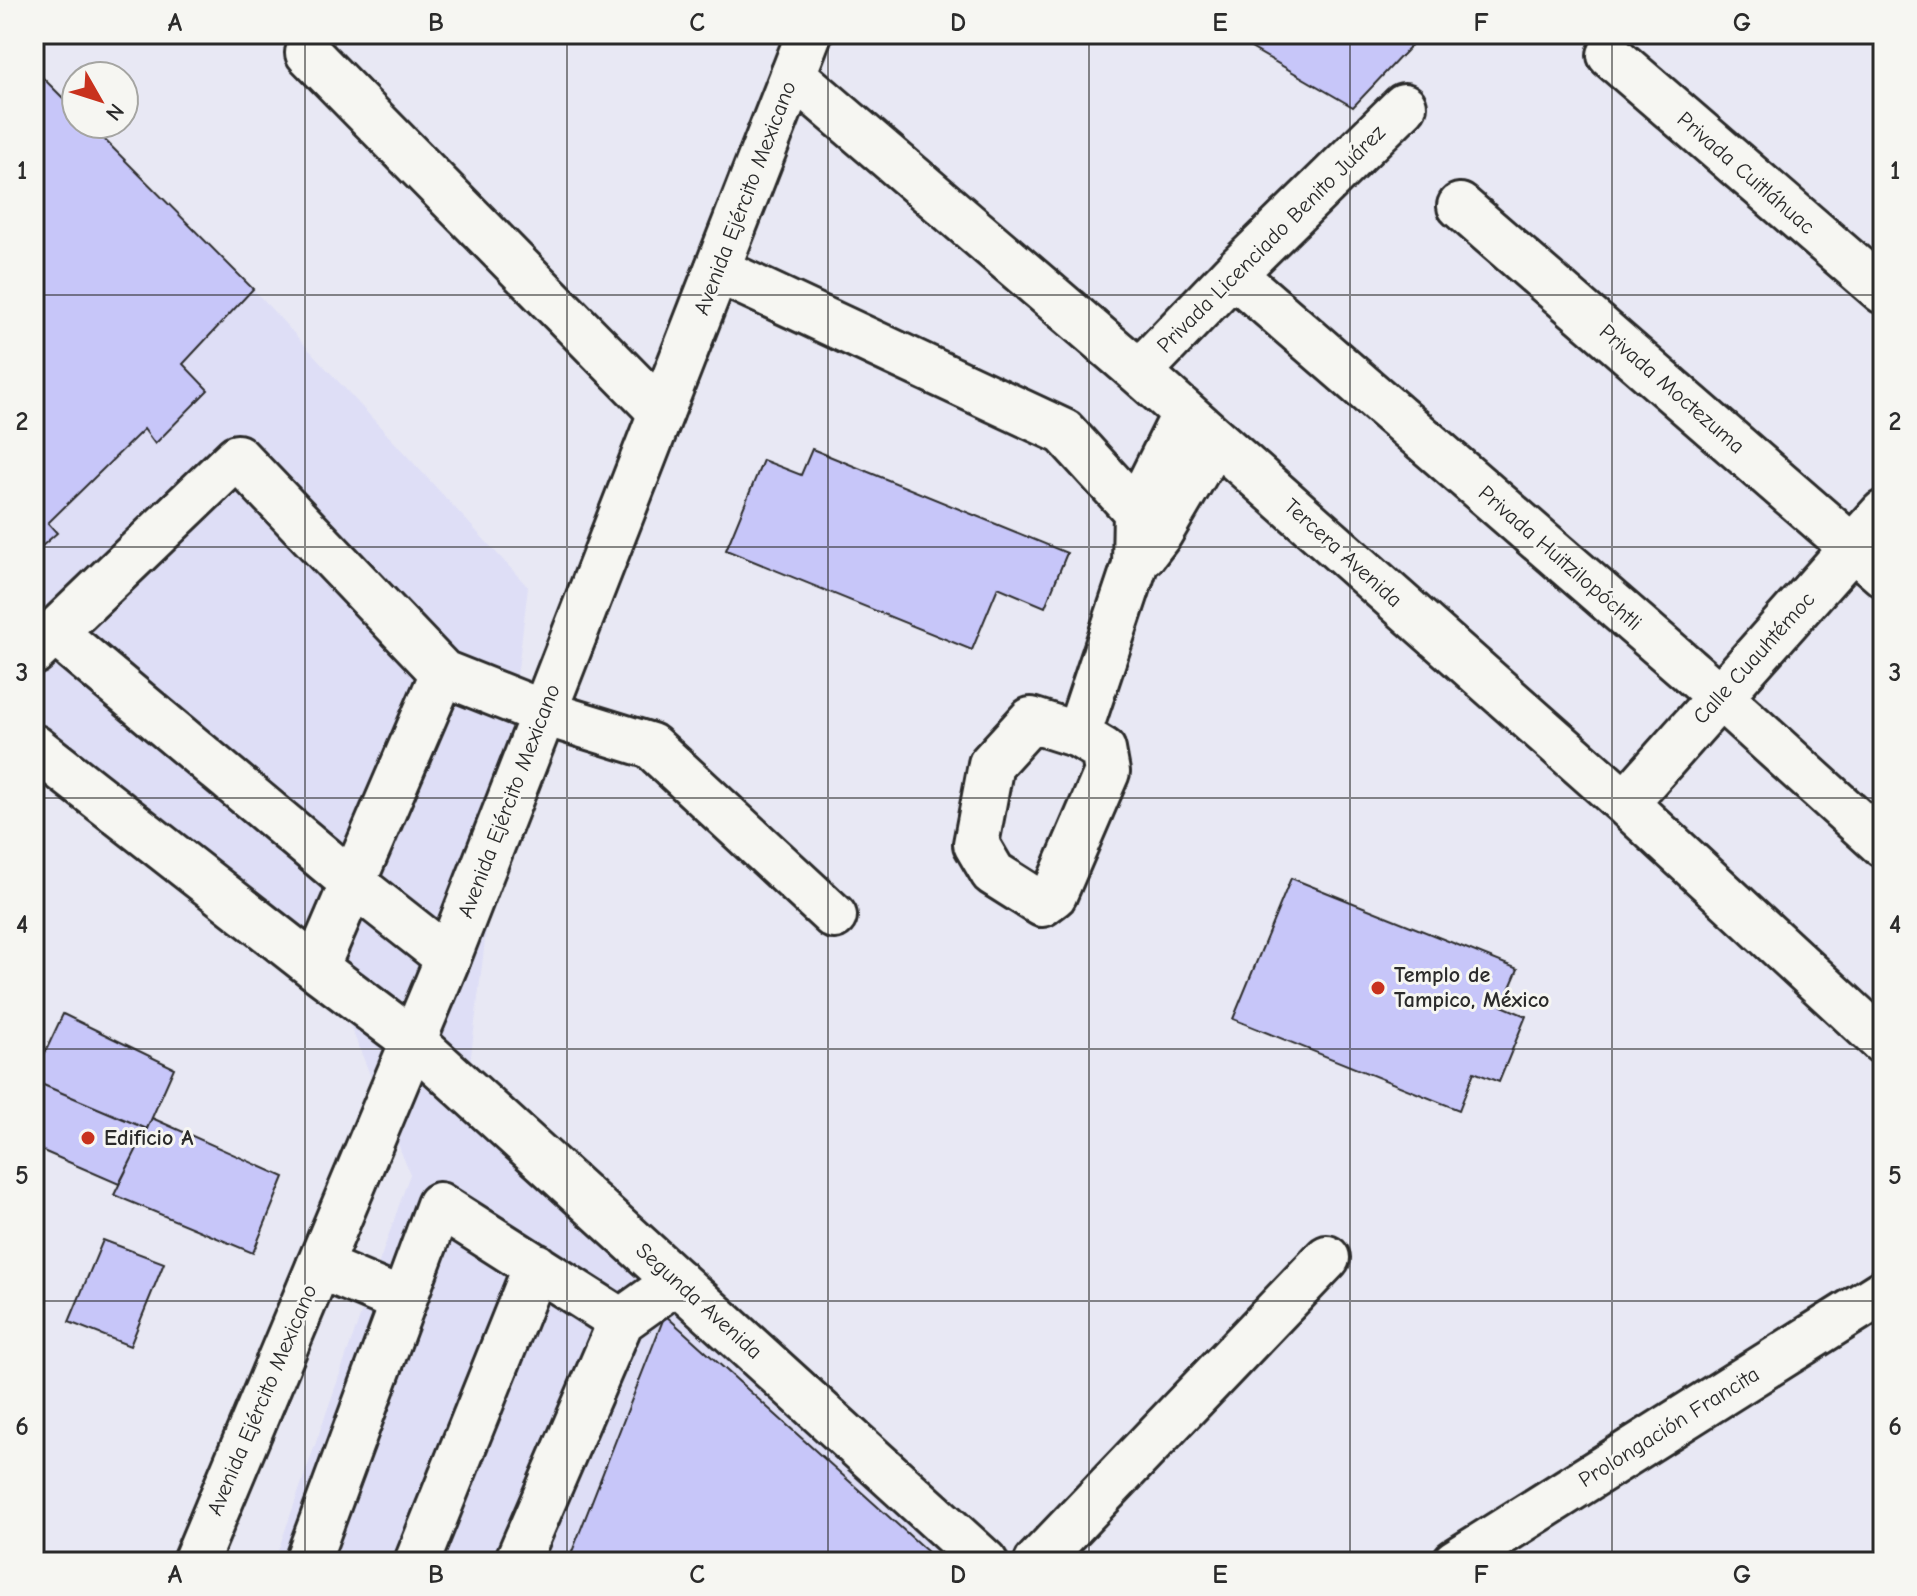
<svg xmlns="http://www.w3.org/2000/svg" width="1917" height="1596" font-family="'Comic Neue',sans-serif">
  <style>
    .built { fill: #dedef6 }
    .building { fill: #c7c6f9; stroke: #2b2b2b; stroke-width: 2 }
    .lines { fill: none; stroke-linecap: round; stroke-linejoin: round }
    .minor-casing { stroke: #2b2b2b; stroke-width: 50 }
    .major-casing { stroke: #2b2b2b; stroke-width: 50 }
    .minor { stroke: #f6f6f2; stroke-width: 44 }
    .major { stroke: #f6f6f2; stroke-width: 44 }
    .grid { fill: none; stroke: #2b2b2b; stroke-width: 2; stroke-opacity: 0.55 }
    .poi-dot { fill: #c8321e; stroke: #f6f6f2; stroke-width: 3 }
    .labels { text-anchor: middle; dominant-baseline: central; stroke-width: 6; stroke-linejoin: round; paint-order: stroke }
    .street-label { font-size: 22px; fill: #2b2b2b; stroke: #f6f6f2 }
    .poi-label { font-size: 22px; font-weight: bold; fill: #2b2b2b; stroke: #f6f6f2; text-anchor: start }
    .neatline { fill: none; stroke: #2b2b2b; stroke-width: 3 }
    .grid-label { font-size: 26px; text-anchor: middle; font-weight: bold; fill: #2b2b2b }
  </style>
  <rect width="100%" height="100%" fill="#e8e8f4"/>
  <filter id="ink" filterUnits="userSpaceOnUse"><feTurbulence type="fractalNoise" baseFrequency=".0125" numOctaves="2"/><feDisplacementMap in="SourceGraphic" scale="16" xChannelSelector="R" yChannelSelector="G"/><feConvolveMatrix kernelMatrix="1 2 1 2 8 2 1 2 1" color-interpolation-filters="sRGB"/></filter>
  <g filter="url(#ink)">
    <path class="built" d="M34,69L76,111V124H89L253,289L528,587L464,1113L955,1562H274L410,1174L350,1025L34,775Z"/>
    <path class="building" d="M1227,34H1422L1353,107Z
      M34,69L76,111V124H89L253,289L183,364L208,390L155,444L144,429L48,523L57,533L34,553Z
      M812,449L1067,553L1045,607L998,587L972,650L726,550L763,460L801,475Z
      M1291,878L1518,969L1502,1006L1526,1016L1499,1082L1474,1072L1459,1110L1233,1019Z
      M63,1014L174,1068L147,1129L34,1081V1076Z
      M34,1081L147,1129L119,1184L34,1147Z
      M152,1118L284,1177L253,1253L114,1195Z
      M103,1240L164,1263L130,1346L69,1322Z
      M665,1315L939,1562H568Z"/>
    <g class="lines">
      <g class="minor-casing">
        <path id="minor" d="M308,53L661,412
          M1610,55L1883,291
          M793,75L1139,372L1625,803L1883,1042
          M1460,206L1883,574
          M717,270L1064,432L1136,511L1160,533
          M1233,274L1720,697L1883,845
          M1139,372L1233,274L1404,106
          M1144,554L1160,533L1215,440
          M54,632L353,883L448,958
          M34,652L237,457L443,673L544,713L651,746L834,916
          M1031,720L1078,735L1103,750L1107,772L1054,895L1042,904L993,873L976,844L991,764Z
          M1078,735L1135,565L1136,511L1185,413
          M34,747L316,968L413,1041L985,1562
          M1625,803L1883,513
          M316,968L443,673
          M319,1266L402,1301
          M307,1562L439,1205L621,1321L677,1281
          M417,1562L536,1266
          M517,1562L621,1321
          M1037,1562L1327,1258
          M1455,1562L1883,1292"/>
      </g>
      <g class="major-casing">
        <path id="major" d="M195,1562L448,958L809,34"/>
      </g>
      <use href="#minor" class="minor"/>
      <use href="#major" class="major"/>
    </g>
  </g>
  <path class="grid" d="M305,34V1562M567,34V1562M828,34V1562M1089,34V1562M1350,34V1562M1612,34V1562M34,295H1883M34,547H1883M34,798H1883M34,1049H1883M34,1301H1883"/>
  <g class="poi-dot">
    <circle cx="1378" cy="988" r="8"/>
    <circle cx="88" cy="1138" r="8"/>
  </g>
  <g class="labels">
    <g class="street-label">
      <text transform="translate(1746 173) rotate(41)">Privada Cuitláhuac</text>
      <text transform="translate(745 198) rotate(-69)">Avenida Ejército Mexicano</text>
      <text transform="translate(1271 239) rotate(-45)">Privada Licenciado Benito Juárez</text>
      <text transform="translate(1672 389) rotate(41)">Privada Moctezuma</text>
      <text transform="translate(1343 553) rotate(42)">Tercera Avenida</text>
      <text transform="translate(1560 558) rotate(41)">Privada Huitzilopóchtli</text>
      <text transform="translate(1754 658) rotate(-48)">Calle Cuauhtémoc</text>
      <text transform="translate(509 801) rotate(-69)">Avenida Ejército Mexicano</text>
      <text transform="translate(699 1301) rotate(42)">Segunda Avenida</text>
      <text transform="translate(262 1400) rotate(-67)">Avenida Ejército Mexicano</text>
      <text transform="translate(1669 1427) rotate(-32)">Prolongación Francita</text>
    </g>
    <g class="poi-label">
      <text x="1394" y="975">Templo de<tspan x="1394" dy="25">Tampico, México</tspan></text>
      <text x="104" y="1138">Edificio A</text>
    </g>
  </g>
  <rect width="1917" height="1596" fill="none" stroke="#f6f6f2" stroke-width="88"/>
  <g transform="translate(100 100) rotate(129)"><circle r="38" fill="#f6f6f2" stroke="#a5a5a2" stroke-width="2"/>
  <path d="M0-6L14 30L0 20L-14 30Z" fill="#c8321e"/>
  <text y="-12" font-size="22" font-weight="bold" text-anchor="middle" fill="#2b2b2b">N</text>
  </g>
  <rect x="44" y="44" width="1829" height="1508" class="neatline"/>
  <g class="grid-label">
    <text x="175" y="31">A</text>
    <text x="436" y="31">B</text>
    <text x="697" y="31">C</text>
    <text x="958" y="31">D</text>
    <text x="1220" y="31">E</text>
    <text x="1481" y="31">F</text>
    <text x="1742" y="31">G</text>
    <text x="22" y="179">1</text>
    <text x="1895" y="179">1</text>
    <text x="22" y="430">2</text>
    <text x="1895" y="430">2</text>
    <text x="22" y="681">3</text>
    <text x="1895" y="681">3</text>
    <text x="22" y="933">4</text>
    <text x="1895" y="933">4</text>
    <text x="22" y="1184">5</text>
    <text x="1895" y="1184">5</text>
    <text x="22" y="1435">6</text>
    <text x="1895" y="1435">6</text>
    <text x="175" y="1583">A</text>
    <text x="436" y="1583">B</text>
    <text x="697" y="1583">C</text>
    <text x="958" y="1583">D</text>
    <text x="1220" y="1583">E</text>
    <text x="1481" y="1583">F</text>
    <text x="1742" y="1583">G</text>
  </g>
</svg>
